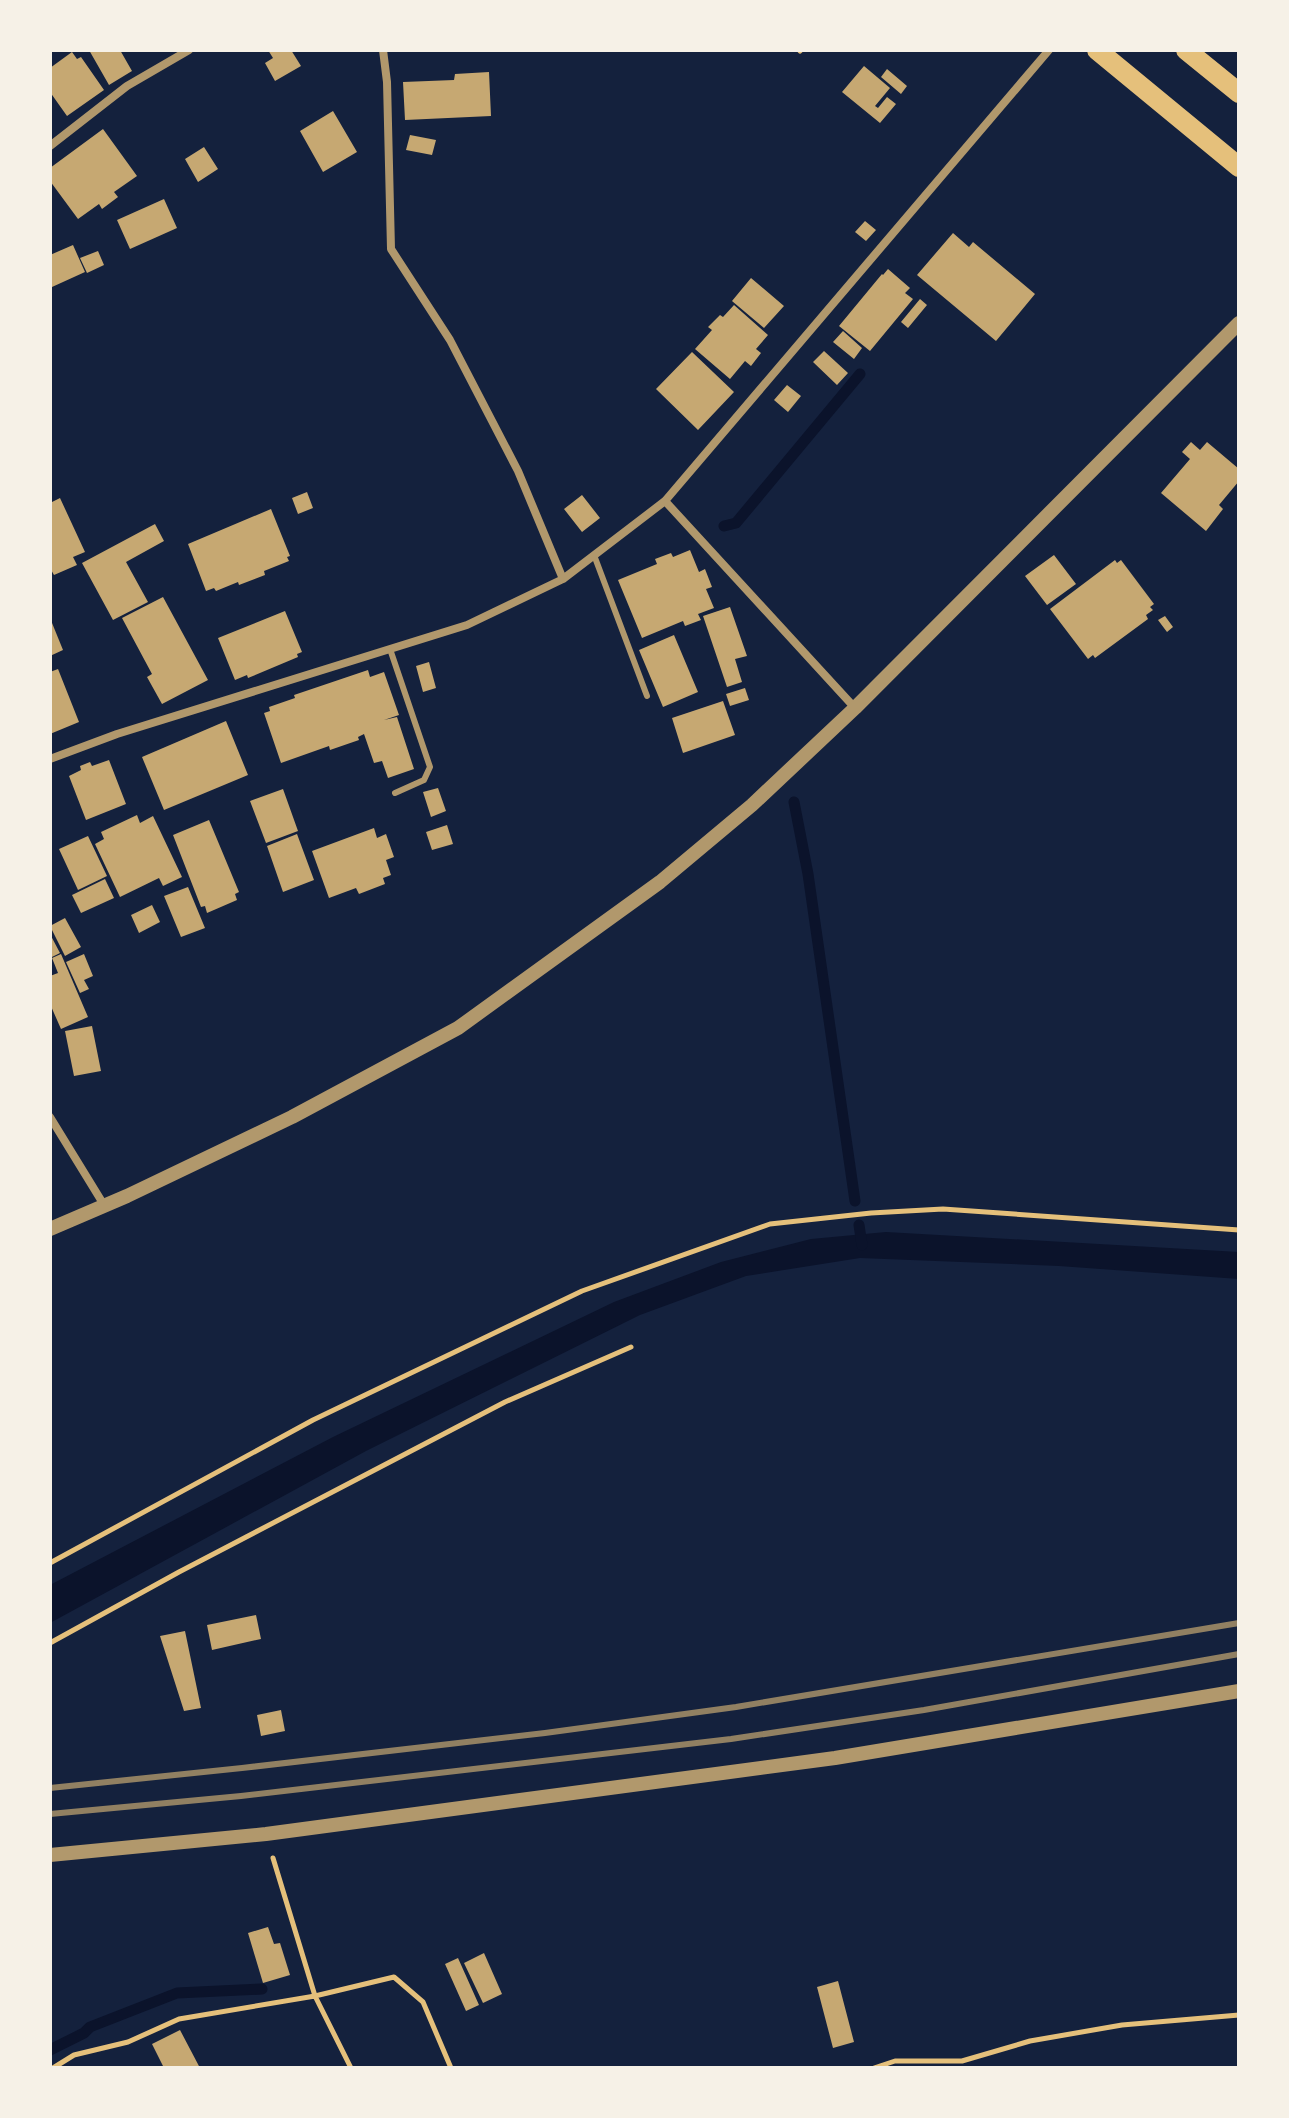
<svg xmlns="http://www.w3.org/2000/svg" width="1289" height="2118" font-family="Helvetica,sans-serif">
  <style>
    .water { fill: #0b132b }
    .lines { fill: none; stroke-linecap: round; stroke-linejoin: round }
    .stream { stroke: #0b132b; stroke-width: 11 }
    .building { fill: #c6a872 }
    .path { stroke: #e5c07b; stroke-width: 5 }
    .service { stroke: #b1986c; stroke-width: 6 }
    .minor { stroke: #b1986c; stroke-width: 8 }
    .tertiary { stroke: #b1986c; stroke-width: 14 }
    .primary { stroke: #e5c07b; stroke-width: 20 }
    .rail { stroke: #918062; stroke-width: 6 }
  </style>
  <rect width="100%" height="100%" fill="#14213d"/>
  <path class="water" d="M886,1232L1239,1252V1279L1059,1266L860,1258L746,1276L640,1315L366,1451L50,1623V1585L333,1437L614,1302L721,1262L811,1239Z"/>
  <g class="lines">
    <path class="stream" d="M724,526L736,523L860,374
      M794,802L808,874L855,1201
      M859,1225L862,1245
      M50,2050L84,2033L90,2027L177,1993L262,1989"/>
  </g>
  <path class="building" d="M89,50H120L132,71L109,85Z
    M268,50H291L301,66L275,81L265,63L273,58Z
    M72,52L77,59L81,57L104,90L67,116L50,92V68Z
    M864,66L890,88L875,106L878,108L887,97L896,104L880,123L842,92Z
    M887,69L907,86L901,94L881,77Z
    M489,72L491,116L405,120L403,82L454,80L455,74Z
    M333,111L357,152L323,172L300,131Z
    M103,129L137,176L114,192L118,197L102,209L99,204L78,219L50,181V168Z
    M410,135L436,140L432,155L406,150Z
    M204,147L218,169L198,182L185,159Z
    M164,199L177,228L130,249L117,220Z
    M865,221L876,230L866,241L855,232Z
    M953,233L969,247L973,242L1035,294L996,341L917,275Z
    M73,245L85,272L52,287L50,255Z
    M98,251L104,265L87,273L80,258Z
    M888,269L910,288L905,293L913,299L870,351L839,326L882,274L883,275Z
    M751,278L784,306L764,328L732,301Z
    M920,299L927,305L908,328L901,322Z
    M734,305L768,335L756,349L761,353L751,366L745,361L730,379L695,349L712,330L708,327L720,315L723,317Z
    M843,331L862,348L854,359L833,342Z
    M824,351L848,373L837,385L813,362Z
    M692,352L734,392L698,430L656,389Z
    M787,385L801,396L788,412L774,400Z
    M1191,442L1200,450L1207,442L1239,469V481L1219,505L1223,509L1206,531L1161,493L1190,459L1182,452Z
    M307,492L313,508L298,514L292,498Z
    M582,495L600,518L582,532L564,509Z
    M60,498L85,552L73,557L77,565L54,575L50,568V503Z
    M271,509L290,556L287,557L289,561L264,571L265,575L239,585L238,582L216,591L214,588L206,591L188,544Z
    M155,524L164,541L126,562L148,602L113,620L82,563Z
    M690,550L699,572L705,569L712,587L706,589L714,608L698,614L701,620L685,626L683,621L642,638L618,580L657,564L655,559L671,553L673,557Z
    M1054,555L1076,584L1047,605L1025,576Z
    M1115,560L1117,563L1121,560L1154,604L1150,607L1153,610L1146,615L1148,619L1095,658L1093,655L1088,659L1050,609Z
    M163,597L208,680L162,704L147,677L152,674L122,618Z
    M730,607L747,656L735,659L742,682L727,687L703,616Z
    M285,611L302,652L297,654L298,657L248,678L247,675L235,680L218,638Z
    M1165,616L1173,627L1167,632L1158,620Z
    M50,618L63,650L50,656Z
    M674,635L698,692L663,707L639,650Z
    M429,662L436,688L423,692L416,666Z
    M58,669L79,722L50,734V672Z
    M368,670L370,677L384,672L399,715L384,720L397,717L414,769L388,778L382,761L374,763L364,734L358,737L359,740L330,750L329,746L281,763L264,713L270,711L269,707L295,698L294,695Z
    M745,688L749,700L730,706L726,694Z
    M723,701L735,735L683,753L672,718Z
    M226,721L248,775L164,810L142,757Z
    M109,760L126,804L86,820L69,776L81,770L80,766L90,762L92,766Z
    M438,788L446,811L431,817L423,792Z
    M283,789L298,831L266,843L250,801Z
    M137,815L140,823L153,816L182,877L163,886L159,878L120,897L95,844L104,839L101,832Z
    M209,820L239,892L235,894L237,900L207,913L205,906L201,907L173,835Z
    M447,825L453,844L432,850L426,832Z
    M374,828L377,838L386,834L394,857L386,860L391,875L383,878L385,884L359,894L356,888L329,898L312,851Z
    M297,834L314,880L283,892L267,846Z
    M88,836L107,876L78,890L59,849Z
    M105,879L114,898L81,913L72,895Z
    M188,887L205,928L181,937L164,896Z
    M152,905L160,922L139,933L131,915Z
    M65,918L81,947L65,956L50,926Z
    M50,934L60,953L50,958Z
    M61,954L88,1017L61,1029L50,1004V976L58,973L52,958Z
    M84,954L93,976L84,980L89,989L80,993L66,962Z
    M92,1026L101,1071L74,1076L65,1031Z
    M256,1615L261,1639L212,1650L207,1625Z
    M185,1631L201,1708L184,1711L160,1636Z
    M281,1710L285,1731L261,1736L257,1715Z
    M268,1927L274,1944L280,1943L290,1975L263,1983L248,1933Z
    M484,1953L502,1994L483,2003L464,1963Z
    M458,1958L479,2005L466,2011L445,1964Z
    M838,1981L854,2042L833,2048L817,1987Z
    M180,2030L200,2068H164L152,2044Z"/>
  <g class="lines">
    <path class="path" d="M800,51L801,50
      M50,1563L313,1420L582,1291L770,1224L871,1213L943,1209L1239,1230
      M50,1643L179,1572L505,1402L631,1347
      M273,1858L315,1996L351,2068
      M53,2068L74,2055L128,2042L179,2019L315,1996L394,1977L423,2002L451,2068
      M874,2068L895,2061H962L1030,2041L1122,2025L1239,2015"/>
    <path class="service" d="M594,555L647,696
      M390,649L430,767L424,780L395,793"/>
    <path class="minor" d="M383,50L387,82L391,249L450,340L518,471L563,579
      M50,146L127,86L189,50
      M665,501L855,708
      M50,759L117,734L467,625L563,579L665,501L1049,50
      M50,1117L104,1205"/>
    <path class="tertiary" d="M50,1229L127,1196L292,1117L458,1028L660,882L752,805L855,708L1239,323
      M50,1855L266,1834L835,1758L1239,1691"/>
    <path class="primary" d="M1097,50L1239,167
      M1186,50L1239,93"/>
    <path class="rail" d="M50,1788L242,1768L545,1733L736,1707L1239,1623
      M50,1814L241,1796L731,1739L924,1710L1239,1654"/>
  </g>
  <rect width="1289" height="2118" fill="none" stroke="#f6f1e7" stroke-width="104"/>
</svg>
